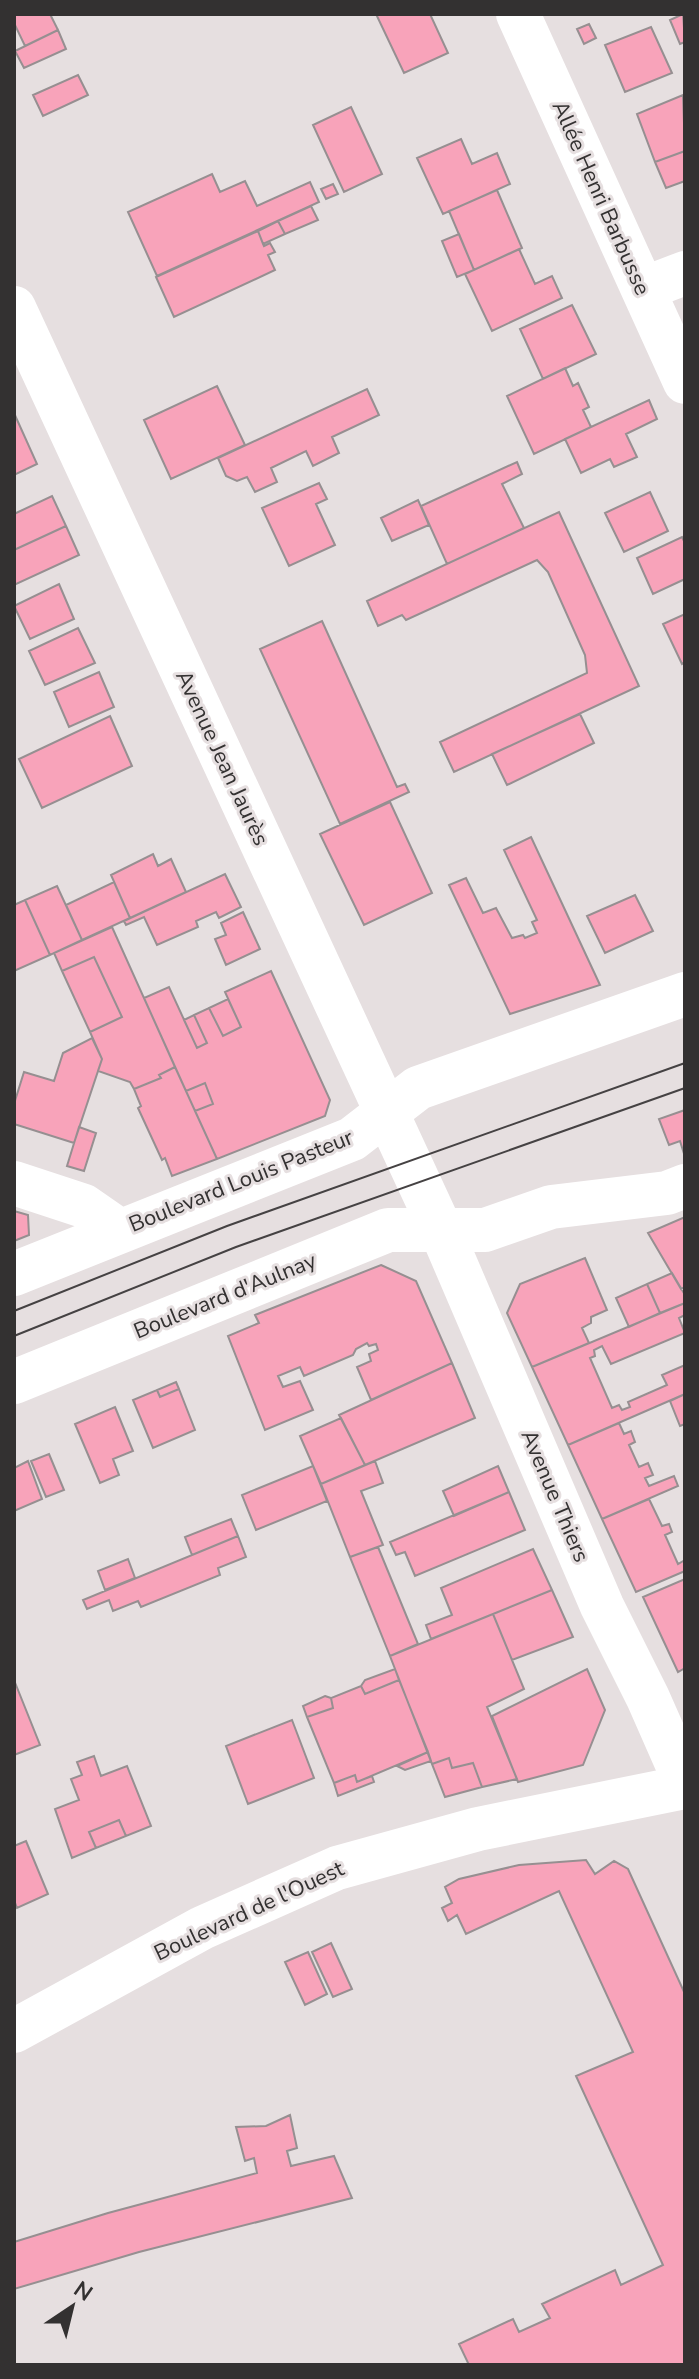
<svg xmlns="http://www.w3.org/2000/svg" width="699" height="2379" font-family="'Nunito Sans',sans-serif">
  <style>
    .building { fill: #f8a3ba; stroke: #968f91; stroke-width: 2 }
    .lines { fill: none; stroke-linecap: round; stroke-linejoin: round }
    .minor { stroke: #fff; stroke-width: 44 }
    .major { stroke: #fff; stroke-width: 44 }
    .tram { stroke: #454243; stroke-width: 2 }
    .labels { text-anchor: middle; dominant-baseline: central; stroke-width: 6; stroke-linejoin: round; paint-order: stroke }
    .street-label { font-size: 22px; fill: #333131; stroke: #e6dfe0 }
  </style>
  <rect width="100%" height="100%" fill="#e6dfe0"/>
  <path class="building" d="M14,14H50L58,30L25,46L14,23Z
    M376,14H430L448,53L404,73Z
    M683,14L685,42L680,44L670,20Z
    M589,24L596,38L584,44L577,29Z
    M651,27L672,73L625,92L605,45Z
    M58,30L66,49L24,68L15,51Z
    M78,75L88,95L43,116L33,95Z
    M683,95L685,151L655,162L637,114Z
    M351,107L382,174L344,192L313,125Z
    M461,139L472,164L497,153L510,184L443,214L417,158Z
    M685,151V181L666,188L655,162Z
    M212,174L220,192L245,181L257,206L310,182L319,202L157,276L128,212Z
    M333,184L338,194L326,199L321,189Z
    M497,190L522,248L474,270L449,211Z
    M311,206L318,220L285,234L278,221Z
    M278,221L285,234L263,244L258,231Z
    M258,231L264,246L270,243L275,252L268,255L275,270L174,317L156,277Z
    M459,234L474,270L457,277L442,241Z
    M519,249L535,284L552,276L562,298L492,331L465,274Z
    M572,305L596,354L543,379L520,329Z
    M565,368L573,386L578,383L589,407L583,410L591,427L534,454L507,396Z
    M217,386L245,445L171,479L144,420Z
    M367,389L379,415L332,437L339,453L313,466L306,451L271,468L277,482L255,492L247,477L237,481L226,476L218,458Z
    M649,400L657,419L626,434L637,457L614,467L610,459L581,473L565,439Z
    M14,413L37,464L14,475Z
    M517,462L522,474L502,484L524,528L447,564L421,506Z
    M319,483L327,499L316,504L335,545L289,566L262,508Z
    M650,492L668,531L624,552L605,513Z
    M52,496L66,526L14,550V514Z
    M418,500L429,525L392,541L381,518Z
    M559,512L639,686L454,772L440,742L587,673L585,655L548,572L537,560L406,620L402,615L378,626L367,601Z
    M66,526L79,555L14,585V550Z
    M682,537L685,543V579L653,594L637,558Z
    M59,584L74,619L30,639L14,606Z
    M685,614V662L682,664L663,624Z
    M322,621L397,787L405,784L409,792L340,824L260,649Z
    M78,628L95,663L45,685L29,651Z
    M99,672L114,707L69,727L54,692Z
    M580,714L594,743L507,785L492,754Z
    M110,716L132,766L42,808L19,759Z
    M390,802L432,893L364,925L320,834Z
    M531,837L600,985L510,1014L449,885L466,878L483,913L496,908L512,938L523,935L525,938L537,933L532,922L537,920L504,850Z
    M153,854L158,866L171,859L186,892L130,918L111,875Z
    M225,874L241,907L219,918L216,912L196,921L198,927L157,945L144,917L126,925L124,921Z
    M114,882L130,918L82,940L66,905Z
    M57,886L82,940L50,955L25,900Z
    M635,895L653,931L605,953L587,916Z
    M25,900L50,955L14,971V905Z
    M243,912L260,949L226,965L215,939L226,935L221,923Z
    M112,927L175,1067L159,1075L161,1078L134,1089L130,1082L98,1071L102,1059L90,1032L122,1017L94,957L62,971L54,953Z
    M94,957L122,1017L90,1032L62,971Z
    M271,971L330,1100L325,1116L217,1159L195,1111L213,1104L205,1083L186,1091L144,998L169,987L197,1048L207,1043L194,1015L209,1008L223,1036L241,1027L225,992Z
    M228,999L241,1027L223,1036L209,1008Z
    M194,1015L207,1043L197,1048L184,1020Z
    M92,1038L102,1059L74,1143L14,1124V1104L24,1072L54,1081L63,1053Z
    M175,1067L217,1159L172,1176L165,1158L162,1160L138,1108L141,1106L134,1089L161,1078L159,1075Z
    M205,1083L213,1104L195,1111L186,1091Z
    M685,1110V1157L680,1141L669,1145L659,1119Z
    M79,1127L96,1133L84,1171L67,1166Z
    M14,1211L28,1215L29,1235L14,1241Z
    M685,1217V1287L681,1289L648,1233Z
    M585,1258L607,1310L591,1317V1323L582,1328L589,1343L532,1367L507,1313L520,1284Z
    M381,1265L416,1281L452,1363L371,1400L357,1367L371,1361L369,1354L378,1350L376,1344L369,1346L367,1343L356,1349L353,1355L304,1376L300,1367L278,1376L283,1387L300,1381L313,1410L265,1430L228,1336L259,1323L255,1315Z
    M672,1273L685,1295V1303L660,1313L647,1284Z
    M647,1284L660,1313L629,1327L616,1298Z
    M685,1303V1315L679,1318L685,1333L611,1364L602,1346L594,1350L595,1356L590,1358L612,1408L619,1405L622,1410L630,1407L628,1402L667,1385L662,1375L685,1365V1394L568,1445L532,1367Z
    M452,1363L475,1418L365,1465L339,1415Z
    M176,1382L179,1389L160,1397L157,1390Z
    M179,1389L195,1430L153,1448L133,1400L157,1390L160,1397Z
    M685,1394V1424L680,1426L670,1401Z
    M115,1407L133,1451L113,1459L119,1475L100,1483L75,1424Z
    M341,1418L365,1465L321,1484L300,1436Z
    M619,1423L624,1434L631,1431L635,1442L629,1445L639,1467L648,1463L653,1475L645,1478L649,1486L674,1476L678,1486L602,1519L568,1445Z
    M49,1454L64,1490L46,1497L31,1461Z
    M28,1461L42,1499L14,1511V1468Z
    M375,1461L383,1483L361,1491L383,1545L350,1557L321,1484Z
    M313,1466L327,1501L256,1530L242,1495Z
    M498,1466L509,1492L454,1516L443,1491Z
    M509,1492L525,1530L415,1576L405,1552L396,1555L390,1542Z
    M649,1499L662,1526L669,1524L672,1532L665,1535L678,1564L685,1560V1571L636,1592L602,1519Z
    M231,1519L238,1536L192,1555L185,1537Z
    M238,1536L246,1557L218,1568L220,1575L141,1607L138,1601L113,1611L109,1600L87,1609L83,1600Z
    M378,1547L418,1644L390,1656L350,1557Z
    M533,1549L552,1590L431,1639L426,1625L452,1615L441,1588Z
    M128,1559L135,1578L105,1590L98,1571Z
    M685,1579V1668L678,1672L643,1597Z
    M552,1590L573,1637L512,1660L493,1614Z
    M493,1614L524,1689L487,1707L517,1779L482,1787L473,1763L452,1768L449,1758L432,1764L390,1656Z
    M395,1669L399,1680L365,1694L361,1686L365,1680Z
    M587,1669L605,1710L583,1765L518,1782L492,1716Z
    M14,1680L40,1745L14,1755Z
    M399,1680L428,1752L357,1782L355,1775L334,1783L307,1717L333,1708L331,1698L361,1686L365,1694Z
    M325,1696L331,1698L333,1708L307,1717L303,1706Z
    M292,1720L314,1778L248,1804L226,1746Z
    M428,1752L431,1761L405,1770L397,1766Z
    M94,1756L101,1776L127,1766L151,1826L126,1836L119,1820L89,1832L96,1848L72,1858L55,1809L79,1800L71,1779L82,1775L77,1762Z
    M449,1758L452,1768L473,1763L482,1787L445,1797L432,1764Z
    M355,1775L357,1782L372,1776L374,1782L338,1796L334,1783Z
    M119,1820L126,1836L96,1848L89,1832Z
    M26,1841L48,1894L17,1908L14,1900V1846Z
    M586,1860L595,1874L614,1861L628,1869L685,1994V2365H469L459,2344L513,2319L519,2332L550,2318L542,2304L615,2270L621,2285L663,2265L576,2076L633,2052L559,1891L466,1934L457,1915L448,1921L442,1908L452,1903L445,1887L459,1879L519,1865Z
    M331,1943L352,1989L333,1997L312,1952Z
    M308,1952L327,1994L305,2005L285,1962Z
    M290,2115L297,2148L287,2151L291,2166L334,2156L352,2198L139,2252L14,2289V2242L108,2213L257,2173L254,2158L245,2161L236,2127L266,2126Z"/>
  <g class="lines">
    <path class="minor" d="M518,14L685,382
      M643,289L685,273
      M14,1183L84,1206L120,1231
      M14,1274L352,1139L418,1088L685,994
      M14,1382L388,1230H485L551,1207L667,1193L685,1186
      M14,2031L202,1928L337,1868L478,1829L685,1787"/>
    <path class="major" d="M14,308L441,1230L602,1606L648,1698L685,1782"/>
    <path class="tram" d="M14,1311L227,1226L685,1063
      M14,1336L236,1247L685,1088"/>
  </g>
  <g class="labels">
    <g class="street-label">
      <text transform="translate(601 198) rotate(66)">Allée Henri Barbusse</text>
      <text transform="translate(222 758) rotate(65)">Avenue Jean Jaurès</text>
      <text transform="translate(241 1181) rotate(-22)">Boulevard Louis Pasteur</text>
      <text transform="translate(225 1296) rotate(-22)">Boulevard d'Aulnay</text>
      <text transform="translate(555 1496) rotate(67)">Avenue Thiers</text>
      <text transform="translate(249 1911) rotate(-25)">Boulevard de l'Ouest</text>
    </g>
  </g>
  <rect width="699" height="2379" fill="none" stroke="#333131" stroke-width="32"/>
  <g transform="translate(72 2307) rotate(35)" stroke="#e6dfe0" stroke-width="6" paint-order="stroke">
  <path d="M0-6L14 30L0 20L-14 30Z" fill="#333131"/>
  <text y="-12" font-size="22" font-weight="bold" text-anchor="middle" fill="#333131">N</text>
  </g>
</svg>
